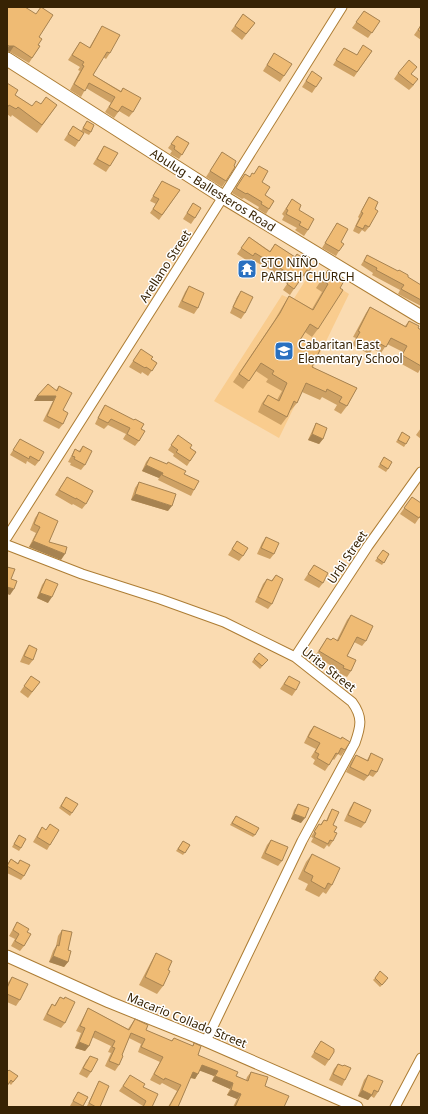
<svg xmlns="http://www.w3.org/2000/svg" width="428" height="1114" font-family="'Noto Sans',sans-serif">
  <style>
    .built { fill: #f9cc8e }
    .lines { fill: none; stroke-linecap: round; stroke-linejoin: round }
    .minor-casing { stroke: #ad7d34; stroke-width: 11 }
    .tertiary-casing { stroke: #ad7d34; stroke-width: 13 }
    .secondary-casing { stroke: #ad7d34; stroke-width: 15 }
    .minor { stroke: #fff; stroke-width: 9 }
    .tertiary { stroke: #fff; stroke-width: 11 }
    .secondary { stroke: #fff; stroke-width: 13 }
    .wall { fill: #cea164 }
    .shaded-wall { fill: #a78351 }
    .building { fill: #efbb74; stroke: #a78351 }
    .labels { text-anchor: middle; dominant-baseline: central; stroke-width: 3; stroke-linejoin: round; paint-order: stroke }
    .street-label { font-size: 12px; fill: #372304; stroke: #fff }
    .poi-label { font-size: 12px; fill: #372304; stroke: #fff; text-anchor: start }
  </style>
  <rect width="100%" height="100%" fill="#fadbb1"/>
  <path class="built" d="M312,270L349,294L279,438L214,401L282,295L293,300Z"/>
  <g class="lines">
    <g class="minor-casing">
      <path id="minor" d="M7,537L223,197L342,7
        M7,545L82,574L160,599L224,622L295,657L352,702C363,717 361,726 355,743L302,841L206,1041
        M295,657L368,546L421,472
        M395,1107L421,1058"/>
    </g>
    <g class="tertiary-casing">
      <path id="tertiary" d="M7,956L109,1002L206,1041L357,1107"/>
    </g>
    <g class="secondary-casing">
      <path id="secondary" d="M7,59L223,197L421,317"/>
    </g>
    <use href="#minor" class="minor"/>
    <use href="#tertiary" class="tertiary"/>
    <use href="#secondary" class="secondary"/>
  </g>
  <path class="wall" d="M7,7L39,37L38,45L40,46L29,63L10,52L7,51Z
    M364,11L380,21L368,38L352,28Z
    M243,14L255,23L242,40L231,31Z
    M421,25V40L414,35Z
    M102,26L110,53L106,59L103,57L93,75L121,91L123,88L133,112L129,117L119,111L114,118L105,112L111,103L86,88L81,97L70,90L80,71L78,70L80,67L68,60L80,42L89,48L99,31Z
    M344,48L357,55L372,51L354,77L333,65Z
    M274,53L284,76L280,82L263,71Z
    M312,71L316,87L312,93L302,87Z
    M398,73L412,74L414,85L409,90L394,79Z
    M7,83L15,95L32,106L41,104L57,105L37,133L12,115L11,117L7,114Z
    M87,121L91,132L89,135L81,131Z
    M73,126L84,133L75,147L64,140Z
    M177,136L189,143L179,159L170,154L172,151L168,148Z
    M104,146L110,166L106,172L93,164Z
    M222,152L234,166L226,181L222,187L206,177Z
    M259,166L262,182L265,195L274,201L266,214L258,209L259,207L244,198L242,199L232,193L245,174L250,177L254,174Z
    M162,181L180,190L159,220L150,213L156,204L150,201Z
    M369,197L375,209L369,227L365,232L362,230L359,234L353,231L359,218L358,217L366,202Z
    M292,199L299,210L308,230L304,236L295,230L297,228L282,220L284,216L282,214Z
    M193,203L195,218L191,224L183,219Z
    M337,223L341,242L339,251L336,256L322,248Z
    M249,237L270,251L275,244L295,257L313,265L305,277L303,275L290,295L283,290L287,284L283,280L284,278L251,259L249,262L237,254Z
    M367,255L421,285V306L398,294L400,290L372,275L373,273L361,265Z
    M328,270L340,288L318,329L312,337L305,332L300,340L312,367L357,388L347,406L341,414L334,410L337,405L322,397L320,400L302,392L297,403L291,410H290L287,417L281,425L258,412L262,403L268,395L277,400L282,391L266,382L268,379L256,371L243,389L233,382L274,321L284,304L289,296L312,309L322,292L316,288Z
    M189,286L198,308L194,314L178,307L185,292Z
    M241,291L245,313L241,319L230,313L237,297Z
    M370,307L405,326L409,321L421,330V368L418,373L398,362L403,352L387,344L381,353L373,349L369,354L352,345L356,338L353,337L366,313Z
    M141,349L151,359L157,363L148,376L142,372L141,374L129,367Z
    M59,386L63,410V424L59,429L43,421L53,401H34L56,390Z
    M105,405L141,429L139,441L135,446L123,439L126,434L108,425L104,429L95,424L101,411Z
    M316,423L323,439L319,444L308,440L313,429Z
    M421,428V439L416,435Z
    M402,432L410,437L404,447L396,442Z
    M178,435L190,448L196,452L187,466L173,456L174,454L168,450Z
    M20,439L39,461L35,466L27,461L26,464L10,455Z
    M83,446L85,465L81,470L70,465L71,463L68,462L75,449L79,451Z
    M150,457L184,474L194,490L191,496L158,480L159,478L142,471L146,462Z
    M384,457L388,469L386,472L378,467Z
    M67,477L86,504L82,509L73,504L72,505L55,495Z
    M139,482L168,511L131,500L135,488Z
    M412,497L421,515L415,524L400,514Z
    M39,512L49,542L61,560L29,547L36,533L30,530L35,518Z
    M266,537L274,554L270,559L257,554L262,543Z
    M237,541L243,556L239,561L228,555Z
    M383,550L389,554L382,565L375,561Z
    M314,565L323,583L319,588L304,580Z
    M276,575L272,604L268,609L255,602L263,584L267,579L271,581Z
    M46,579L48,603L37,598L42,585Z
    M351,615L366,641L362,646L354,642L347,656L351,671L347,677L339,673L340,671L315,656L327,638L331,640H337L347,620Z
    M29,645L33,660L29,665L20,662L25,651Z
    M254,659L268,660L260,669L252,662Z
    M31,676L40,682L28,698L20,692Z
    M289,676L296,690L292,696L280,689Z
    M314,726L345,750L341,756L338,754L334,760L333,759L325,771L313,764L315,760L311,757L316,749L304,743L310,731Z
    M371,753L377,772L373,777L369,775L364,781L346,772L352,760L356,755L367,760Z
    M66,797L72,813L70,816L59,808Z
    M354,802L365,823L361,828L344,821L350,808Z
    M298,804L301,823L291,819L294,810Z
    M332,809L334,832L333,841L329,847L327,845L324,849L311,842L313,838L311,837L319,824L320,825L324,820L326,821L329,814Z
    M236,816L255,835L253,837L230,825Z
    M50,824V845L47,850L33,842L42,827L46,830Z
    M19,835L21,848L19,851L12,847Z
    M271,840L282,861L278,866L261,858L267,845Z
    M183,841L190,845L183,855L176,851Z
    M312,854L332,885L326,894L323,892L319,897L305,890L308,884L298,879L306,862Z
    M11,859L18,863L20,860L24,876L21,880L7,873V864Z
    M17,922L27,932L24,946L20,951L11,946L15,939L9,936Z
    M62,930L68,962L64,967L49,962L53,951L56,946L58,936Z
    M156,953L168,970L163,986L157,994L139,985L151,962Z
    M12,977L20,1000L16,1006L7,1002V984Z
    M375,978L386,981L380,987L373,980Z
    M60,997L64,999L65,997V1023L61,1028L43,1020L48,1010L52,1004L54,1006Z
    M88,1008L128,1029L135,1019L146,1030L171,1041L174,1038L192,1046L194,1043L198,1055L236,1076L246,1080L247,1077L251,1072L265,1086L284,1107H233L237,1099L227,1095L230,1089L212,1081L214,1076L200,1070L198,1074L195,1079L190,1078L178,1107H168L177,1091L162,1083L160,1085L150,1080L160,1062L138,1052L141,1044L129,1038L122,1055L119,1065L115,1071L105,1066L111,1053L108,1052L111,1046L92,1037L89,1046L85,1051L75,1048L81,1033L76,1031L85,1014Z
    M321,1041L329,1060L325,1066L311,1057Z
    M90,1056L91,1072L87,1078L79,1074L86,1061Z
    M338,1064L343,1066L345,1080L342,1086L329,1080L334,1069Z
    M7,1072L18,1076L11,1085L9,1083Z
    M368,1075L378,1092L374,1098L371,1096L368,1100L358,1096L364,1080Z
    M127,1080L143,1087L152,1107H142L143,1106L119,1091Z
    M99,1081L100,1107H89L87,1106Z
    M78,1092L88,1097L83,1107H71L70,1106Z"/>
  <path class="shaded-wall" d="M9,46H14L10,52L7,51V49Z
    M37,396H56L53,401H34Z
    M312,434L323,439L319,444L308,440Z
    M146,465L163,473L159,478L142,471Z
    M135,494L172,506L168,511L131,500Z
    M33,541L65,554L61,560L29,547Z
    M7,587L14,589L10,595L7,594Z
    M40,593L52,597L48,603L37,598Z
    M294,814L305,818L301,823L291,819Z
    M53,956L68,962L64,967L49,962Z
    M79,1042L89,1046L85,1051L75,1048Z
    M202,1065L218,1071L214,1076L198,1070Z
    M193,1072L198,1074L195,1079L189,1077Z
    M215,1076L233,1083L230,1089L212,1081Z
    M231,1090L241,1094L237,1099L227,1095Z
    M362,1090L372,1095L368,1100L358,1096Z"/>
  <path class="building" d="M7,7H25L36,14L41,7L53,15L39,37L42,39L38,45L40,46L32,58L14,46H9L7,45Z
    M364,11L380,21L372,33L356,22Z
    M243,14L255,23L246,34L235,26Z
    M421,25V32L418,30Z
    M102,26L120,35L110,53L107,52L93,75L121,92L123,88L141,98L133,112L122,106L118,112L109,107L115,97L89,83L85,91L74,84L84,66L82,65L84,62L72,55L80,42L90,48Z
    M363,45L372,51L357,72L336,60L344,48L357,55Z
    M274,53L292,64L284,76L267,65Z
    M409,60L417,67L411,74L418,79L413,85L398,73Z
    M312,71L322,78L316,87L306,81Z
    M7,83L18,90L15,95L32,106L36,101L41,104L46,97L57,105L42,125L18,107L16,109L9,105L7,108Z
    M87,121L94,125L91,132L83,128Z
    M73,126L84,133L79,141L68,134Z
    M177,136L189,143L182,155L174,149L175,146L171,144Z
    M104,146L118,153L110,166L97,159Z
    M222,152L236,161L234,166L235,167L226,181L210,171Z
    M259,166L268,171L262,182L270,187L265,195L274,201L269,209L261,204L262,202L247,193L246,194L236,188L245,174L250,177L252,173L254,174Z
    M162,181L180,190L162,215L153,209L159,199L153,196Z
    M369,197L378,202L375,209L378,211L369,227L365,225L363,229L356,226L363,213L361,212Z
    M292,199L301,205L299,210L314,219L308,230L299,225L301,222L286,214L288,210L286,209Z
    M193,203L201,208L195,218L187,213Z
    M337,223L348,229L341,242L344,244L339,251L325,243Z
    M249,237L270,252L275,244L295,257L297,254L313,265L309,271L307,270L294,289L287,284L291,278L287,275L288,273L255,253L253,256L241,248Z
    M367,255L398,271L399,270L408,275V277L421,285V300L401,289L404,285L376,270L377,268L364,261Z
    M328,270L344,281L340,288L343,290L318,329L310,324L300,340L320,350L312,367L357,388L347,406L339,402L342,397L327,389L326,392L306,383L297,403L294,401L287,417L263,404L268,395L279,401L287,383L272,374L274,371L261,363L249,381L239,374L280,313L289,296L313,310L328,284L322,280Z
    M189,286L204,293L198,308L182,301Z
    M241,291L253,297L245,313L233,307Z
    M370,307L406,327L409,321L419,326L418,328L421,330V366L402,355L407,346L391,338L386,347L377,342L373,348L356,339L360,332L358,331Z
    M141,349L153,357L151,359L157,363L152,371L146,367L145,368L133,361Z
    M48,384L57,391L59,386L72,393L63,410L68,413L63,424L47,416L56,396H37Z
    M105,405L134,420L135,419L144,424L141,429L145,431L139,441L127,434L130,428L111,419L108,423L98,418Z
    M316,423L327,428L323,439L312,434Z
    M402,432L410,437L406,444L398,440Z
    M178,435L192,445L190,448L196,452L190,461L176,452L178,450L171,445Z
    M20,439L44,452L39,461L30,456L29,459L13,450Z
    M83,446L92,451L85,465L74,459L75,457L72,456L75,449L80,452Z
    M150,457L167,464L168,462L186,471L184,474L199,481L194,490L162,475L163,473L146,465Z
    M384,457L392,462L388,469L380,464Z
    M67,477L93,491L86,504L76,498V499L59,490Z
    M139,482L176,494L172,506L135,494Z
    M412,497L421,503V515L419,518L404,508Z
    M39,512L58,521L49,542L67,547L65,554L33,541L40,527L34,524Z
    M266,537L279,543L274,554L261,548Z
    M237,541L248,548L243,556L232,549Z
    M383,550L389,554L384,563L377,558Z
    M314,565L328,573L323,583L308,574Z
    M7,567L15,569L11,579L17,581L14,589L7,587Z
    M276,575L283,579L272,604L258,597L267,579L272,581Z
    M46,579L58,584L52,597L40,593Z
    M351,615L373,626L366,641L357,637L347,656L356,660L351,671L343,668L344,666L319,651L327,638L331,640L333,638L338,641Z
    M29,645L37,649L33,660L24,656Z
    M259,653L268,660L262,666L254,659Z
    M31,676L40,682L32,692L24,686Z
    M289,676L300,682L296,690L284,684Z
    M314,726L341,739L342,737L350,742L345,750L341,748L338,754L336,753L329,765L317,758L319,754L315,752L320,743L308,737Z
    M371,753L383,759L377,772L371,770L368,776L350,767L356,755L368,761Z
    M66,797L78,804L72,813L61,806Z
    M354,802L371,810L365,823L348,815Z
    M298,804L309,808L305,818L294,814Z
    M332,809L339,812L333,825L337,827L334,832L337,833L333,841L330,840L328,844L314,837L316,833L314,832L319,824L321,825L324,820L327,821Z
    M236,816L259,828L255,835L232,823Z
    M50,824L59,830L50,845L37,837L42,827L46,830Z
    M19,835L26,839L21,848L14,844Z
    M271,840L288,847L282,861L265,853Z
    M183,841L190,845L185,853L178,849Z
    M312,854L340,868L332,885L328,883L325,889L311,881L313,876L304,871Z
    M11,859L18,864L20,860L30,865L24,876L7,866Z
    M17,922L29,929L27,932L31,934L24,946L15,941L19,934L13,930Z
    M62,930L72,932L68,950L71,951L68,962L53,956L57,945L59,946Z
    M156,953L172,961L168,970L170,971L163,986L145,977Z
    M380,971L388,978L382,985L375,978Z
    M12,977L28,984L20,1000L7,994V988Z
    M60,997L64,999L65,997L75,1002L65,1023L47,1014L52,1004L55,1006Z
    M88,1008L129,1030L135,1019L148,1025L146,1030L172,1041L174,1038L193,1046L194,1043L201,1046L198,1055L238,1072L236,1076L248,1081L251,1072L268,1077L265,1086L289,1096L284,1107H235L241,1094L231,1090L233,1083L215,1076L218,1071L202,1065L198,1074L193,1072L178,1107H169L181,1085L165,1078L164,1080L154,1074L163,1057L141,1047L145,1039L131,1033L122,1055L123,1056L119,1065L109,1061L115,1048L112,1047L115,1041L95,1031L89,1046L79,1042L85,1028L80,1026Z
    M321,1041L334,1049V1052L329,1060L314,1052Z
    M90,1056L98,1059L91,1072L83,1068Z
    M338,1064L343,1066L344,1065L351,1068L345,1080L333,1074Z
    M9,1070L18,1076L13,1082L11,1080L7,1086V1072Z
    M130,1075L145,1084L143,1087L158,1094L152,1107H143L146,1101L123,1086Z
    M368,1075L383,1081L378,1092L374,1090L372,1095L362,1090Z
    M99,1081L109,1086L100,1107H96L89,1103Z
    M78,1092L88,1097L83,1106L73,1101Z"/>
  <defs>
    <g id="temple-square" transform="scale(1)"><rect x="-9" y="-9" width="18" height="18" rx="4" fill="#2970c0" stroke="#fff"/><path d="M0-6L5-2H3V0L6.5 2.5H4V6H1.5V3h-3V6H-4V2.5H-6.5L-3 0V-2H-5Z" fill="#fff"/></g>
    <g id="school-square" transform="scale(1)"><rect x="-9" y="-9" width="18" height="18" rx="4" fill="#2970c0" stroke="#fff"/><path d="M0-5L7-2L0 1L-7-2ZM-4 1L0 2.5L4 1V4Q0 6-4 4Z" fill="#fff"/></g>
  </defs>
  <g fill-rule="evenodd">
    <use href="#temple-square" x="247" y="269"/>
    <use href="#school-square" x="284" y="351"/>
  </g>
  <g class="labels">
    <g class="street-label">
      <text transform="translate(213 190) rotate(32)">Abulug - Ballesteros Road</text>
      <text transform="translate(165 266) rotate(-57)">Arellano Street</text>
      <text transform="translate(347 557) rotate(-56)">Urbi Street</text>
      <text transform="translate(329 669) rotate(38)">Urita Street</text>
      <text transform="translate(187 1020) rotate(22)">Macario Collado Street</text>
    </g>
    <g class="poi-label">
      <text x="261" y="262">STO NIÑO<tspan x="261" dy="14">PARISH CHURCH</tspan></text>
      <text x="298" y="344">Cabaritan East<tspan x="298" dy="14">Elementary School</tspan></text>
    </g>
  </g>
  <rect width="428" height="1114" fill="none" stroke="#372304" stroke-width="16"/>
</svg>
